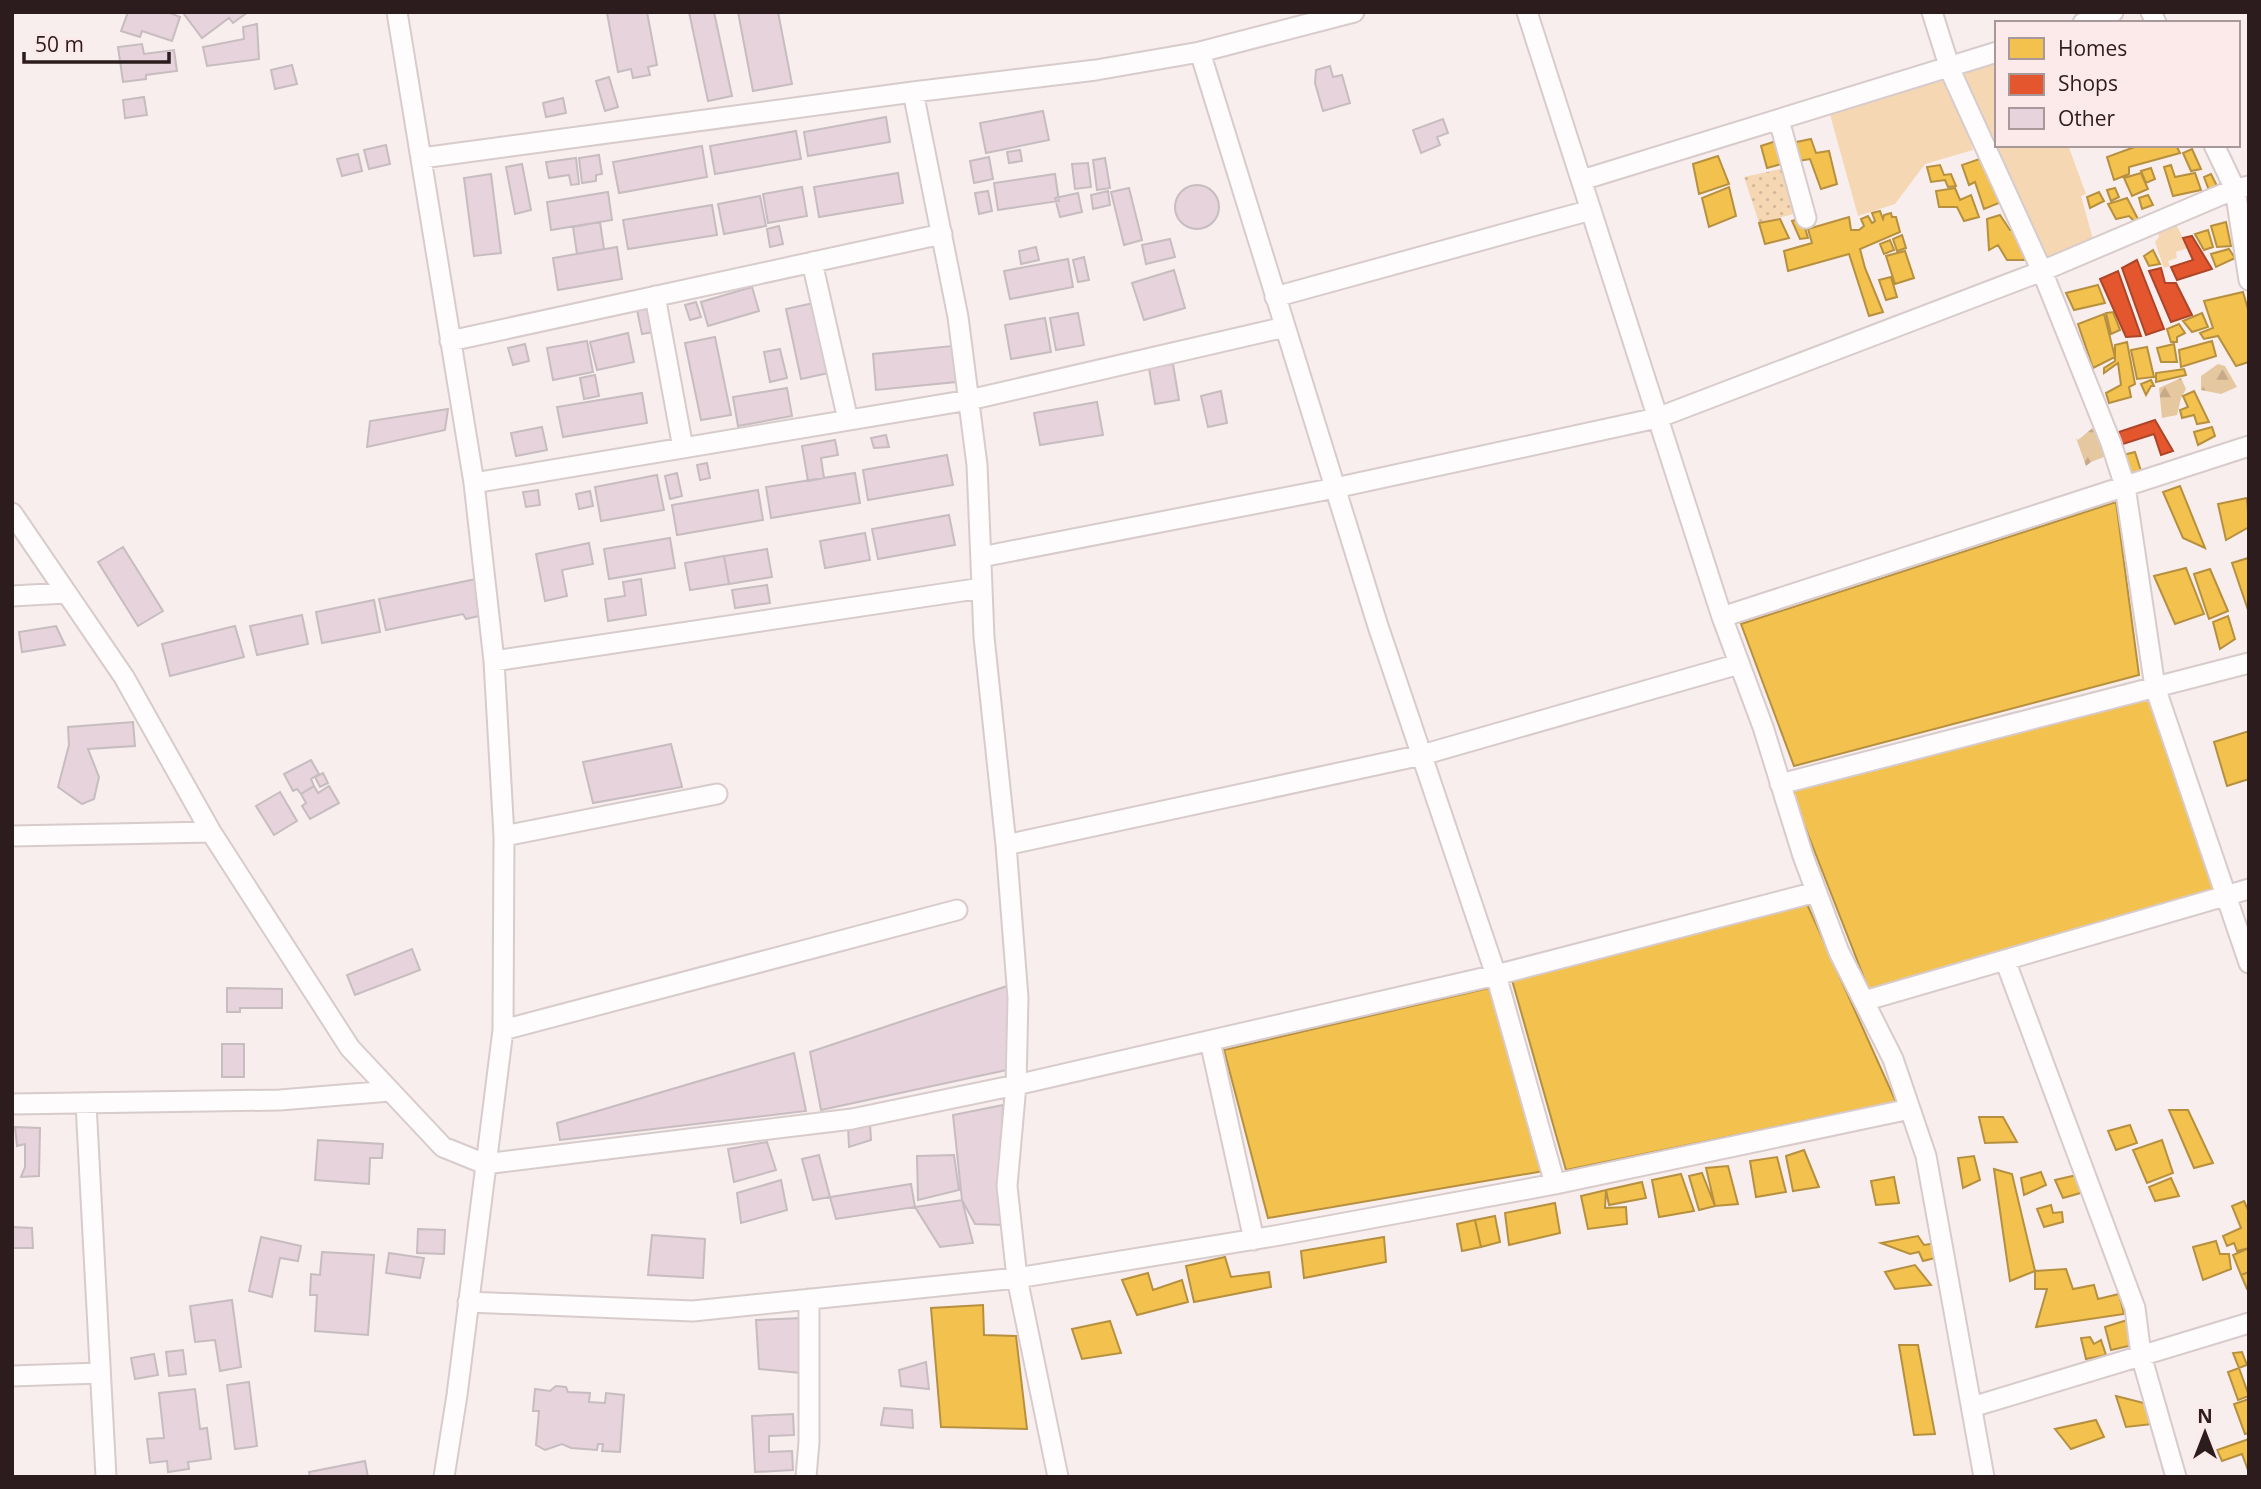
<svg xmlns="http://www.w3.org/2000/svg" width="2261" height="1489" font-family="'Open Sans',sans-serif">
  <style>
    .green { fill: #f5d7b3 }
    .forest { fill: url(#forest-firs) }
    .park { fill: url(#park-dots) }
    .homes { fill: #f2c14e; stroke: #b7903f; stroke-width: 2 }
    .shops { fill: #e4572e; stroke: #ad4529; stroke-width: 2 }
    .building { fill: #e6d3db; stroke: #c7bcc0; stroke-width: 2 }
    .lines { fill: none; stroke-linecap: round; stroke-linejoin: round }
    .minor-casing { stroke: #d8cbcc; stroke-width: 23 }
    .minor { stroke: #fefcfc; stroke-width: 19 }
  </style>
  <defs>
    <pattern id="forest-firs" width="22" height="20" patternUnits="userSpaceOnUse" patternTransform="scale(1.75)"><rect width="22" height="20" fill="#e5c7a0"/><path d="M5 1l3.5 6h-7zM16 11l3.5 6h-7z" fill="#c5aa89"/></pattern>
    <pattern id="park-dots" width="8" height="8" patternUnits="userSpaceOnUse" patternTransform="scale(1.75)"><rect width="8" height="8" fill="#f5d7b3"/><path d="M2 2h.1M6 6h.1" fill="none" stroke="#d2b89a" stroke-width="1.8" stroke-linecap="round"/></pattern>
  </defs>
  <rect width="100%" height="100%" fill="#f8eeee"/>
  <path class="green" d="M1997,56V145H2068L2086,194L2081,196L2094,243L2045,264L1956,70Z
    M1951,72L1973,150L1925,164L1895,204L1858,216L1829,111Z
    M2173,218L2188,248L2176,252L2177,258L2168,261L2170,266L2164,268L2155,242L2159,237L2157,230Z"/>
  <path class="forest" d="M2218,364L2225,366L2237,387L2221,394L2201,390V376Z
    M2181,378L2186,389L2181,398L2177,415L2162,418L2159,388Z
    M2095,426L2108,444L2104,457L2091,462L2086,466L2076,438L2078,440Z"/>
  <path class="park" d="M1784,168L1801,212L1759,223L1744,177Z"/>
  <path class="homes" d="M1811,139L1816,153L1829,151L1837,184L1821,189L1810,159L1792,162L1791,143Z
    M1779,140L1785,163L1767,168L1761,146Z
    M2140,145H2176L2180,153L2129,167V174L2114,180L2107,157Z
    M2192,149L2201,169L2191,171L2183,153Z
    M1991,155L2004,201L1984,209L1975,182L1969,185L1962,165Z
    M1718,156L1729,184L1699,194L1693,164Z
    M1940,165L1944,175L1951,174L1956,186L1948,187L1945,180L1931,182L1927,167Z
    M2171,165L2175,177L2195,173L2201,190L2173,196L2164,167Z
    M2151,168L2155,179L2146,183L2141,171Z
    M2141,173L2148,189L2132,196L2124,178Z
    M2211,174L2219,190L2210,193L2204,177Z
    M1729,187L1736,216L1709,227L1702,198Z
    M1955,188L1960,200L1971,195L1979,217L1964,221L1957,207H1939L1936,191Z
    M2115,188L2119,197L2111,201L2107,190Z
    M2099,192L2104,201L2090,208L2087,197Z
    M2148,195L2153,205L2142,209L2139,198Z
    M2127,198L2139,221L2136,223L2129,216L2116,219L2108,204Z
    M1880,211L1883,219L1884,215L1891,213L1892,217H1896L1900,232L1860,249L1865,268L1883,312L1869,316L1849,254L1788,271L1784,251L1812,243L1808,229L1849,217L1851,230H1859L1864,226L1861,219L1868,216L1872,223L1875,221L1872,213Z
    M2000,215L2010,230H2017L2025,260H2007L1998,245L1989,250L1987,219Z
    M1802,218L1808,238L1800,239L1792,221Z
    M1780,219L1789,238L1765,244L1759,223Z
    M2226,222L2231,246L2217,247L2211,226Z
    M2208,230L2213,247L2204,250L2195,234Z
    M1902,235L1906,248L1897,251L1893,239Z
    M1890,240L1894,250L1884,254L1880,244Z
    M2229,249L2235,258L2216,267L2211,254Z
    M2153,250L2160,264L2149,266L2144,256Z
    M1905,251L1914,278L1895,284L1886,256Z
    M1891,277L1897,297L1886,300L1879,280Z
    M2098,285L2105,303L2074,310L2066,293Z
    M2243,292L2249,313V362L2236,366L2218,336L2204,339L2200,333L2213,328L2204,301Z
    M2113,312L2120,330L2111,334L2106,313Z
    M2202,313L2208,327L2192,332L2183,321Z
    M2104,314L2115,357L2093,368L2078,324Z
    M2179,324L2185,333L2177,337V342H2171L2167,329Z
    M2212,341L2216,356L2181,367L2179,350Z
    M2127,342L2135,384L2129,387L2131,397L2109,403L2106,393L2121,385L2118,363L2104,373V368L2115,361V345Z
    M2174,344L2177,362H2161L2157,348Z
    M2147,347L2154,377L2137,379L2131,350Z
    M2184,369L2186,375L2156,382V373Z
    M2151,380L2154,386H2151L2146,395L2141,384Z
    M2194,391L2209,422L2197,424L2194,415L2182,418L2180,410L2188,407L2183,396Z
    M2212,427L2215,436L2198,445L2194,432Z
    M2135,452L2141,471L2125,476L2119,456Z
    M2180,486L2205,548L2183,538L2163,492Z
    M2247,498L2249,527L2226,540L2218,504Z
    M2116,502L2139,675L1794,766L1741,624Z
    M2248,558L2249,560V613L2232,563Z
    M2186,568L2204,614L2175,624L2154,576Z
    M2210,569L2228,611L2209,619L2194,574Z
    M2228,616L2235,639L2220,649L2213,622Z
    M2149,699L2216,890L1870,993L1791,791Z
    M2249,731V779L2227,786L2214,742Z
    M1807,904L1896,1102L1566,1170L1512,980Z
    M1489,988L1544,1171L1268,1218L1224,1050Z
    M2169,1110H2188L2213,1163L2194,1168Z
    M1979,1117H2003L2017,1142L1985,1143Z
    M2130,1125L2137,1143L2116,1150L2108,1131Z
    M2162,1140L2173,1173L2147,1183L2133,1150Z
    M1804,1150L1819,1187L1793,1191L1786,1156Z
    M1974,1156L1980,1180L1963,1188L1958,1158Z
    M1777,1157L1786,1192L1756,1197L1750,1161Z
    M1728,1166L1738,1204L1715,1206L1706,1168Z
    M1994,1169L2012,1174L2035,1271L2010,1281Z
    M2041,1172L2046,1185L2024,1195L2021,1178Z
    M1702,1173L1715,1206L1699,1210L1689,1176Z
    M1681,1174L1694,1211L1659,1217L1652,1180Z
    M2077,1175L2084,1192L2063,1198L2055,1180Z
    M1894,1177L1899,1203L1876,1205L1871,1181Z
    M2171,1178L2179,1196L2155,1201L2149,1187Z
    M1642,1182L1646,1198L1609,1205L1606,1190Z
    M1606,1190L1605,1208L1626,1207L1627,1224L1588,1229L1581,1196Z
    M2244,1201L2249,1212V1248L2237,1251L2234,1243L2227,1246L2223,1236L2241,1228L2232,1206Z
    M1555,1203L1560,1233L1509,1245L1505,1213Z
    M2051,1205L2053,1213L2062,1212L2063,1222L2044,1227L2037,1209Z
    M1495,1216L1500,1242L1481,1247L1475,1220Z
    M1475,1220L1481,1247L1462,1251L1457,1224Z
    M1918,1236L1924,1245L1937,1243L1939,1257L1923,1261L1919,1252L1910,1254L1881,1243Z
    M1384,1237L1386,1262L1304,1278L1301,1251Z
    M2216,1241L2220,1254H2229L2231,1269L2203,1280L2193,1247Z
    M2249,1248V1272L2241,1275L2233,1255Z
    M1225,1257L1231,1277L1269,1272L1271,1287L1194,1302L1186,1266Z
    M1915,1265L1931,1285L1895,1289L1885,1272Z
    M2066,1269L2073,1289L2094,1285L2098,1299L2119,1294L2124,1314L2036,1327L2047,1289H2035V1271Z
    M2249,1272V1289H2247L2241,1275Z
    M1148,1273L1153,1290L1182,1280L1188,1302L1137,1315L1122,1280Z
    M983,1305L984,1335L1016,1336L1027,1429L941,1427L931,1308Z
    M2127,1320L2133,1345L2111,1350L2105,1327Z
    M1110,1321L1121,1353L1082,1359L1072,1329Z
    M2090,1337L2094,1344L2101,1340L2106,1355L2086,1359L2081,1338Z
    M1899,1345H1918L1935,1434L1914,1435Z
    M2242,1352L2247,1365L2239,1368L2233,1353Z
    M2239,1368L2249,1396L2238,1400L2228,1372Z
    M2116,1396L2144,1403L2153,1424L2126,1427Z
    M2249,1399V1433L2245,1434L2234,1404Z
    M2096,1420L2104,1437L2071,1449L2055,1429Z
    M2249,1439V1473L2242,1454L2222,1461L2217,1450Z"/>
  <path class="shops" d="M2192,236L2212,269L2177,280L2171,267L2193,260L2183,238Z
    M2137,260L2164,329L2146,335L2122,268Z
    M2161,268L2165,283H2176L2192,315L2171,322L2149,271Z
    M2118,271L2141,336L2126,337L2100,279Z
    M2155,420L2173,451L2161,455L2154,434L2120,445L2119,432Z"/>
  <path class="building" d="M128,12H168L180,17L172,41L142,31L140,37L121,31Z
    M186,12H248L233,23L229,18L202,38L184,14Z
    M647,12L657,65L648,67L650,75L633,78L631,69L618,72L607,13Z
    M689,12H714L732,96L708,101Z
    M738,12H778L792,84L753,91Z
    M257,24L259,59L207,66L203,47L244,39L243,27Z
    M142,44L144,54L174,50L177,71L146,75V79L123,82L118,47Z
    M292,65L297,84L275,89L271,70Z
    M1330,66L1333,77L1342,75L1350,103L1323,111L1315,83L1316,70Z
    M609,77L618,107L605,111L596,81Z
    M144,97L147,115L125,118L123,100Z
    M563,98L566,113L546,117L543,103Z
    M1043,111L1049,140L986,153L980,123Z
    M886,117L890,142L808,156L804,132Z
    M1443,119L1448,133L1437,137L1440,145L1421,153L1413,130Z
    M796,131L801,159L715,174L710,146Z
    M386,145L390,164L369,169L364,150Z
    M702,146L707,177L619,193L613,162Z
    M1020,150L1022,161L1009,163L1007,152Z
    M358,154L362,171L342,176L337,159Z
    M599,155L602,174L596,175V181L582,183L579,158Z
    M989,157L993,179L974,183L970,161Z
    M576,158L579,184L571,185L569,175L549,178L546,162Z
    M1105,158L1110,188L1097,190L1093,160Z
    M1088,163L1091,187L1075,189L1072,164Z
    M522,164L531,210L515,214L506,167Z
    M898,173L903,203L819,217L814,187Z
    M491,174L501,253L474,256L464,178Z
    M1055,174L1059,201L998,210L994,183Z
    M1175 207a22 22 0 1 1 44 0a22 22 0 1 1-44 0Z
    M802,187L807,216L768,223L763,194Z
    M1129,188L1142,240L1124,245L1111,192Z
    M988,191L992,211L979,214L975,193Z
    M1108,191L1110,205L1093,209L1091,195Z
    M608,192L612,220L551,230L547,202Z
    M1078,193L1082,212L1060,217L1055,198Z
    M760,196L766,226L724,234L718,204Z
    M712,205L717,235L628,249L623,220Z
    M600,222L604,249L577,254L573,227Z
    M779,226L783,244L770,247L767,229Z
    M1170,239L1175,257L1146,264L1142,245Z
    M617,247L622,279L558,290L553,258Z
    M1036,247L1039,260L1021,264L1019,251Z
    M1084,257L1089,280L1078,282L1073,260Z
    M1068,259L1073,287L1010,299L1004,271Z
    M1174,270L1185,308L1144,320L1132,283Z
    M752,287L759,311L708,326L701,302Z
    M696,302L701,317L690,320L685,305Z
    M818,302L833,372L801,379L786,309Z
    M649,308L654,332L642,334L637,310Z
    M1078,313L1084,345L1056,350L1050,318Z
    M1045,318L1051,352L1011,359L1005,325Z
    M628,333L634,362L597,370L590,342Z
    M715,337L731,415L701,420L685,343Z
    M587,341L593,372L553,380L547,348Z
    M525,344L529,361L513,365L508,348Z
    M952,346L956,382L876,390L873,354Z
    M780,349L787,378L770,382L764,352Z
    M1173,364L1179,400L1155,404L1149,368Z
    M595,375L599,396L584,399L580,378Z
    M787,388L792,416L738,426L733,397Z
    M1221,391L1227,423L1208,427L1201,396Z
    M642,393L647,423L563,437L557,407Z
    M1097,402L1103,435L1040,445L1034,413Z
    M448,409L445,430L367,447L370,421Z
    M542,427L547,450L516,456L511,433Z
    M886,435L889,447L874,448L871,438Z
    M835,440L838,455L821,458L824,478L808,481L802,446Z
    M947,455L953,485L868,500L863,470Z
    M707,463L710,478L700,480L697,465Z
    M677,473L682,496L670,499L665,476Z
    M855,473L860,503L771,518L766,487Z
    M657,475L664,510L601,521L595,487Z
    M538,490L540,505L526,507L523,492Z
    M758,490L763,520L677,535L672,505Z
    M590,491L593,506L579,509L576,494Z
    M949,515L955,545L878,559L872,529Z
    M865,533L870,560L825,568L820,541Z
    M670,538L675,568L609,579L604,549Z
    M589,543L593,564L562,570L567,596L545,601L536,554Z
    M123,547L163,611L138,626L98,562Z
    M767,549L772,577L729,584L724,556Z
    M724,556L729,584L690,590L685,563Z
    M476,579L483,615L466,619L463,614L386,630L379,599Z
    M641,579L646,615L608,621L605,599L625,596L623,582Z
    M767,585L770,603L735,608L732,590Z
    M374,600L380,632L322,643L316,612Z
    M302,615L308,644L257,655L250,626Z
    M56,626L65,645L22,652L19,632Z
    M235,626L244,657L170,676L162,644Z
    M133,722L135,746L88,749L99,777L94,799L82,804L58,787L69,745L68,727Z
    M671,744L682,787L593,803L583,762Z
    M311,760L319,774L311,779L314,786L301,794L297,789L293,791L284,774Z
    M323,773L328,783L320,787L315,777Z
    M314,786L318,793L329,786L339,803L310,819L302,806L306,803L301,794Z
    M280,792L297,821L274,835L256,806Z
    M412,949L420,970L355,995L347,975Z
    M1010,985L1007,1070L821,1110L810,1052Z
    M227,988L282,989V1008H240V1012H227Z
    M222,1044H244V1077H222Z
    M794,1053L806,1111L560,1140L557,1123Z
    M1003,1105L1000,1183L1003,1225L975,1224L962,1200L953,1115Z
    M870,1124L871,1140L849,1147L848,1126Z
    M15,1127L40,1128L39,1176L21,1177L25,1167V1144L17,1146Z
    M318,1140L383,1144L382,1158H370L369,1184L315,1180Z
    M767,1142L776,1170L734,1182L728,1149Z
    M819,1155L830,1197L813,1200L802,1159Z
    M954,1155L959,1190L918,1200L917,1156Z
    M781,1180L787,1210L741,1223L737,1193Z
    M911,1184L915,1207L836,1219L830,1197Z
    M962,1200L973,1243L940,1247L915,1207Z
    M12,1227L32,1228L33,1248H12Z
    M418,1229L445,1230L444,1254L417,1253Z
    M652,1235L705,1239L703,1278L648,1275Z
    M261,1237L301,1246L298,1261L280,1258L272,1297L249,1291Z
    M322,1252L374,1255L368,1335L315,1331L317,1295H310L311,1274L320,1275Z
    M389,1253L424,1258L420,1278L386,1273Z
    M232,1300L241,1367L220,1371L215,1340L195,1342L190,1306Z
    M801,1318L800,1373L759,1369L756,1320Z
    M183,1350L186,1374L169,1376L166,1352Z
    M154,1354L158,1375L135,1379L131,1358Z
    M926,1362L929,1389L901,1386L899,1370Z
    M249,1382L257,1446L235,1449L227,1385Z
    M556,1386L566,1387L568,1392L590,1393L589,1402L605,1403L606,1393L624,1395L620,1452L602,1451L603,1444H598L597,1450L571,1448L562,1444L545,1450L536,1445L539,1411H533L535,1389L550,1391Z
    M195,1389L200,1429L207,1428L211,1459L188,1462L189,1469L168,1472L167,1461L150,1463L147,1439L164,1438L159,1393Z
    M884,1408L912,1410L913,1428L881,1425Z
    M793,1414L794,1435L769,1436V1452L792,1451L793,1470L755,1472L752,1416Z
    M365,1461L368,1477H310L309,1472Z"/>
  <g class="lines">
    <g class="minor-casing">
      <path id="minor" d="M397,12L474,483L494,661L504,836L503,1030L457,1395L444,1477
        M1527,12L1722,617L1763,727L1803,856L1839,952L1893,1059L1926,1156L1984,1477
        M1932,12L1951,72L2042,271L2111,443L2125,486L2155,687L2249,963
        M2151,12L2156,23
        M2083,23L2113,12
        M1200,52L1378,626L1496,975L1555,1184
        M913,92L958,317L977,465L984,637L1006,845L1018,998L1016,1085L1007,1186L1017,1278L1058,1477
        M1779,120L1806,218
        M2214,145L2235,189L2249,280
        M422,158L913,92L1096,70L1200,52L1354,12
        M1582,180L1997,52
        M812,262L848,420
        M655,296L683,448
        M1275,297L1591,210
        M450,341L942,234
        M474,483L969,400L1285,327
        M12,513L124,677L211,832L350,1048L443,1147L485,1164L852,1119L1016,1085L1496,975L1816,892
        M981,557L1335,488L1657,418L2042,271L2235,189L2249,186
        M12,596L66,593
        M1722,617L2249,446
        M494,661L982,588
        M1780,784L2249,663
        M12,836L211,832
        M504,836L717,794
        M1006,845L1422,755L1739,664
        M2005,960L2135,1308L2141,1355L2176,1477
        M1864,1001L2249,889
        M503,1030L957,910
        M1210,1041L1254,1240
        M12,1104L280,1100L390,1091
        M86,1104L106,1477
        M468,1302L693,1311L1017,1278L1280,1235L1555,1184L1910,1109
        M12,1376L100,1373
        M1972,1407L2249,1323
        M806,1477L809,1442V1299"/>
    </g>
    <use href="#minor" class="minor"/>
  </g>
  <rect width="2261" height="1489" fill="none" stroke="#2c1c1d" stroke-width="28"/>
  <rect x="1995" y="21" width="245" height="126" fill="#fceaeb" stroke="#a99899" stroke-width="2"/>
  <rect x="2009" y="38" width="35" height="21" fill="#f2c14e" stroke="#a99899" stroke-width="2"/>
  <text x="2058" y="56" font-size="21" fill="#2c1c1d">Homes</text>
  <rect x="2009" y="74" width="35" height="21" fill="#e4572e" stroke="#a99899" stroke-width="2"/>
  <text x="2058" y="91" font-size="21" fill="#2c1c1d">Shops</text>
  <rect x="2009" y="108" width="35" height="21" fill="#e6d3db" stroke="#a99899" stroke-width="2"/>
  <text x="2058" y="126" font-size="21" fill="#2c1c1d">Other</text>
  <g transform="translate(2205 1433)" stroke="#fceaeb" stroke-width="5" paint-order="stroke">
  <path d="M0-5L12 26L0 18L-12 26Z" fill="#2c1c1d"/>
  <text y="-10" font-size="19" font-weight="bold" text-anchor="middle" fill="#2c1c1d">N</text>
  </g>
  <path d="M24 52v10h145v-10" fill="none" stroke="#2c1c1d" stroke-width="3.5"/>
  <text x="35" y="52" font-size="21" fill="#2c1c1d" stroke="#fceaeb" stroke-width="5" paint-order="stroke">50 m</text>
</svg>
